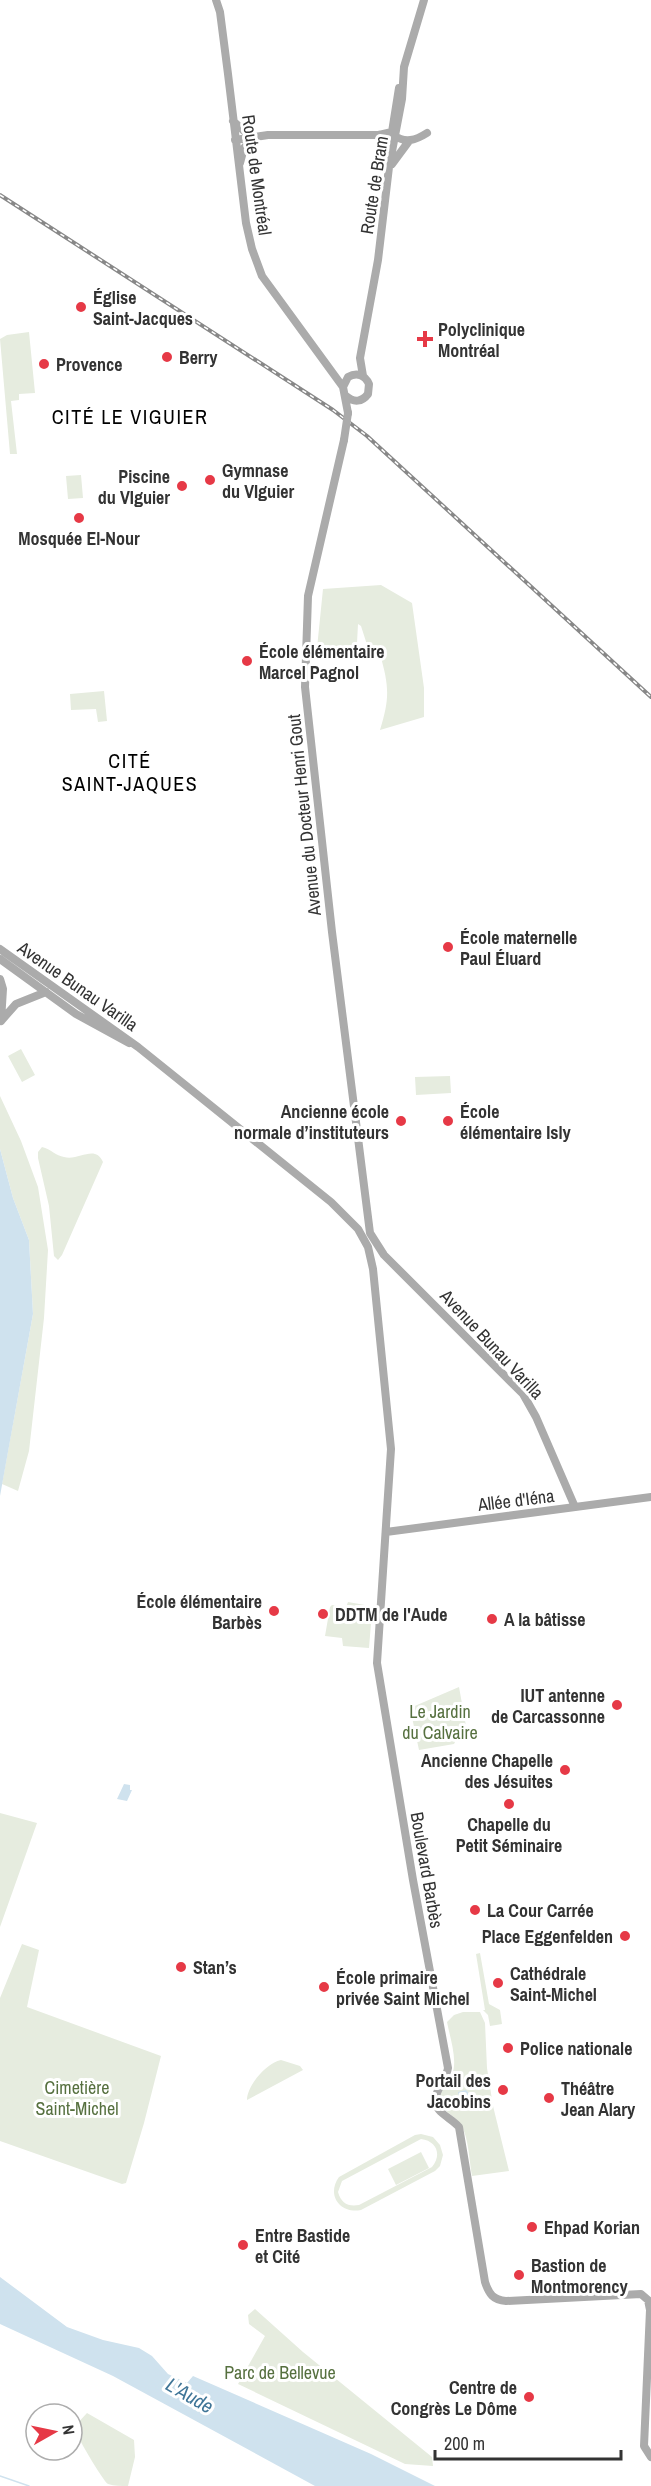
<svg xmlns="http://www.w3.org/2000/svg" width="651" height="2486" font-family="'Archivo Narrow',sans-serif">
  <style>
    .green { fill: #e6ecdf; fill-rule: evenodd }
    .water { fill: #cfe2ee }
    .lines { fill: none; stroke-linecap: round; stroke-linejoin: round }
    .stream { stroke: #cfe2ee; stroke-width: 1.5 }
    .major { stroke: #ababab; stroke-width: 8 }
    .rail-casing { stroke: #888; stroke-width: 4 }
    .rail { stroke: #fff; stroke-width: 1.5; stroke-dasharray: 4.5; stroke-linecap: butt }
    .major-bridge { stroke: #ababab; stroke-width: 8 }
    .poi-dot { fill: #e63946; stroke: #fff; stroke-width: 2 }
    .labels { text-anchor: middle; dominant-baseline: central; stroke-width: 6; stroke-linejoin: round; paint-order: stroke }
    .street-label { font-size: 18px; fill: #333; stroke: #fff }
    .poi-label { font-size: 18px; font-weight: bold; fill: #333; stroke: #fff; text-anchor: start }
    .park-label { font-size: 18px; fill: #56703f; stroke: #fff }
    .neighbourhood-label { font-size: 20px; letter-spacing: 1.5px; fill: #000; stroke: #fff }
    .water-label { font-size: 20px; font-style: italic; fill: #3f7597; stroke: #fff }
  </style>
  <rect width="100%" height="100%" fill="#fff"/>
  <path class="green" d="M29,332L35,393L19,394V400L11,401L17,454H10L0,339L7,335Z
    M81,475L83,498L68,499L66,476Z
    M381,585L412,603L424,688V717L380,730C390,698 389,686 380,654L369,651L361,626L358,624L357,643L345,648L337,657L328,656L322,660L316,658L323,589Z
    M104,691L107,721L98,722L96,709L71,710L70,694Z
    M21,1049L35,1075L22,1082L8,1056Z
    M450,1076L451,1093L416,1095L415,1077Z
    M0,1096L21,1141L38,1187L48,1250L44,1318L29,1451L18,1491L2,1484L33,1314L29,1240L13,1198L0,1149Z
    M42,1147C51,1149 56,1156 64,1157C79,1161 95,1144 103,1162L62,1255L58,1260L54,1256L49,1206L38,1158V1152Z
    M348,1602L365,1605V1609L372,1611L369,1648L343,1646L342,1638L325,1636L330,1607L332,1605L346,1607Z
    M459,1687L468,1737L457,1738L454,1744L419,1750L410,1708Z
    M0,1813L37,1823L0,1927Z
    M22,1944L39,1950L27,2007L161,2056L144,2123L126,2183L122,2184L0,2141V1998Z
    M480,1953L489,2004L500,2010L502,2024L490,2026L488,2015L483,2010H485L476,1954Z
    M463,2012H480L485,2023L487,2068L493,2106L509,2171L472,2176C469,2160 469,2138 461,2125C455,2115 443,2112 439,2101C439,2089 448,2085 452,2075C458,2060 450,2038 447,2022L454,2015Z
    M281,2060L300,2066L303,2070L247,2100C247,2086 266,2063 281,2060Z
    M421,2134L433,2137L440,2145L443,2155L440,2166L435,2171L361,2210C340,2214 326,2195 339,2177L415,2135ZM421,2139C437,2141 442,2155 432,2167L359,2205C348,2207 341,2203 338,2192L342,2181Z
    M421,2152L429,2168L396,2185L388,2169Z
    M255,2309L303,2352L432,2457L433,2466L405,2464L238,2384L265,2336L249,2324L248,2315Z
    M87,2413L134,2440L135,2457L128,2486C122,2486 114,2486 108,2484C103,2481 74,2432 74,2427Z"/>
  <path class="water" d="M0,1149L13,1198L29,1240L33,1314L0,1496Z
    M124,1784L130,1785V1790H132L127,1801L117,1799Z
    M466,2090L472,2097L468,2103L461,2105L460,2101L459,2103L454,2104L451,2102L452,2096L459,2097L458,2092Z
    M0,2277L67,2327L103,2340L139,2348L152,2356L168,2374L187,2383L193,2376L371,2454L435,2486H315L113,2376L0,2324Z"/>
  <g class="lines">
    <path class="stream" d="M0,2476L29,2486"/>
    <path class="major" d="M216,0L220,12L228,74L246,223L252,249L262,276L343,387L348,413
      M233,121L244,131L255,137
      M392,132L399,88
      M379,135L386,143L388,160
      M394,135C405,144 416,140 427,133
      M235,140L268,135H379L392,132
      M240,163L244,148L253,138
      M392,164L409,141
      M363,376L360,358L378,260L389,167L402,99L404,67L424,0
      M343,387L348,377C357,372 365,375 369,384L368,394C362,402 354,403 346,396
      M344,440L308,596L305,687L332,932L370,1233L384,1255L523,1394L536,1417L575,1507
      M0,949L138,1047L331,1202L358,1229L368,1247L373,1269L391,1449L377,1663L413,1880L448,2068C446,2082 426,2098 441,2112C446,2117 454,2121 459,2127L485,2282C489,2294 493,2300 506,2301L641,2294L648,2300L650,2310L644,2446L651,2457
      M0,959L76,1014L129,1043
      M0,979L3,989L1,1021
      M1,1021L16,1004L46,992
      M386,1532L651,1497"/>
    <g class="rail-casing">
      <path id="rail" d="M0,195L333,410L367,436L651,697"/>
    </g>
    <use href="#rail" class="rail"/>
    <path class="major-bridge" d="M344,440L348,413"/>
  </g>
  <g class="poi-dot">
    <circle cx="81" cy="307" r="6"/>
    <path d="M422 330h6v6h6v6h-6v6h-6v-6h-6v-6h6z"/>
    <circle cx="167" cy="357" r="6"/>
    <circle cx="44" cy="364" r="6"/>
    <circle cx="210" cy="480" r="6"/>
    <circle cx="182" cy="486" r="6"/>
    <circle cx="79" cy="518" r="6"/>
    <circle cx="247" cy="661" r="6"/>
    <circle cx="448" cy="947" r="6"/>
    <circle cx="401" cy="1121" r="6"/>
    <circle cx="448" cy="1121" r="6"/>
    <circle cx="274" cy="1611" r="6"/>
    <circle cx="323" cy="1614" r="6"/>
    <circle cx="492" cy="1619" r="6"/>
    <circle cx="617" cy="1705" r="6"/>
    <circle cx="565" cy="1770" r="6"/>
    <circle cx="509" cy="1804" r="6"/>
    <circle cx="475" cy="1910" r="6"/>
    <circle cx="625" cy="1936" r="6"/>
    <circle cx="181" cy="1967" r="6"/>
    <circle cx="498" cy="1983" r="6"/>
    <circle cx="324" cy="1987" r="6"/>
    <circle cx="508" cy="2048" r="6"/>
    <circle cx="503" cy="2090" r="6"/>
    <circle cx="549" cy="2098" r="6"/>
    <circle cx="532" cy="2227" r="6"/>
    <circle cx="243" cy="2245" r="6"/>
    <circle cx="519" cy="2275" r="6"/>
    <circle cx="529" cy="2397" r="6"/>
  </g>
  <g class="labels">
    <g class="street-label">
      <text transform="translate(257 175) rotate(82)">Route de Montréal</text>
      <text transform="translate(374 185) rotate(-81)">Route de Bram</text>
      <text transform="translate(304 815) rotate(-96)">Avenue du Docteur Henri Gout</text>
      <text transform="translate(78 986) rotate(35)">Avenue Bunau Varilla</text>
      <text transform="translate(492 1344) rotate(47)">Avenue Bunau Varilla</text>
      <text transform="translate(516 1500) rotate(-7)">Allée d'Iéna</text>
      <text transform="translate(427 1870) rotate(80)">Boulevard Barbès</text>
    </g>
    <g class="poi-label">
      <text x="93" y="297">Église<tspan x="93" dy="21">Saint-Jacques</tspan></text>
      <text x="438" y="329">Polyclinique<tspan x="438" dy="21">Montréal</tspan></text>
      <text x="179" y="357">Berry</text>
      <text x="56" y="364">Provence</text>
      <text x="222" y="470">Gymnase<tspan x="222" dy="21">du VIguier</tspan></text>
      <text x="170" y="476" text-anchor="end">Piscine<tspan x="170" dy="21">du VIguier</tspan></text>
      <text x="79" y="538" text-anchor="middle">Mosquée El-Nour</text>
      <text x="259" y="651">École élémentaire<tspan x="259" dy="21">Marcel Pagnol</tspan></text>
      <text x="460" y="937">École maternelle<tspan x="460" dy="21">Paul Éluard</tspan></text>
      <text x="389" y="1111" text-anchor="end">Ancienne école<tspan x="389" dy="21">normale d’instituteurs</tspan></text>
      <text x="460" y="1111">École<tspan x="460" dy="21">élémentaire Isly</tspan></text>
      <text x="262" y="1601" text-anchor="end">École élémentaire<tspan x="262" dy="21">Barbès</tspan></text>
      <text x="335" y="1614">DDTM de l'Aude</text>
      <text x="504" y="1619">A la bâtisse</text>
      <text x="605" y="1695" text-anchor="end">IUT antenne<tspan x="605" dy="21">de Carcassonne</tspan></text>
      <text x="553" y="1760" text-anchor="end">Ancienne Chapelle<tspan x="553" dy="21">des Jésuites</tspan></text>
      <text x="509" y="1824" text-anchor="middle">Chapelle du<tspan x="509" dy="21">Petit Séminaire</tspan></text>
      <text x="487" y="1910">La Cour Carrée</text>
      <text x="613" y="1936" text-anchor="end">Place Eggenfelden</text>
      <text x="193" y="1967">Stan’s</text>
      <text x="510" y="1973">Cathédrale<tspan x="510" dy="21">Saint-Michel</tspan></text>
      <text x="336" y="1977">École primaire<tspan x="336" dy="21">privée Saint Michel</tspan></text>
      <text x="520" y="2048">Police nationale</text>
      <text x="491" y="2080" text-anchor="end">Portail des<tspan x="491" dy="21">Jacobins</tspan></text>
      <text x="561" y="2088">Théâtre<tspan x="561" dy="21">Jean Alary</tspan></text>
      <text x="544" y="2227">Ehpad Korian</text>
      <text x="255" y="2235">Entre Bastide<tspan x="255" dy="21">et Cité</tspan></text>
      <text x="531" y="2265">Bastion de<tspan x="531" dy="21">Montmorency</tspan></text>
      <text x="517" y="2387" text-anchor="end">Centre de<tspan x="517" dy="21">Congrès Le Dôme</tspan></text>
    </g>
    <g class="park-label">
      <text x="440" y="1711">Le Jardin<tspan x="440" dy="21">du Calvaire</tspan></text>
      <text x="77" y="2087">Cimetière<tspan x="77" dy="21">Saint-Michel</tspan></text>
      <text x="280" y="2372">Parc de Bellevue</text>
    </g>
    <g class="neighbourhood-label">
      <text x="130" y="416">CITÉ LE VIGUIER</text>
      <text x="130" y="760">CITÉ<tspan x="130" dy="23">SAINT-JAQUES</tspan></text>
    </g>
    <g class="water-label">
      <text transform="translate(190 2395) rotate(30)">L'Aude</text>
    </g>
  </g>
  <g transform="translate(54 2432) rotate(81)"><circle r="28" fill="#ffffff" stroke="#adadad" stroke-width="1.5"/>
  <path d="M0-4.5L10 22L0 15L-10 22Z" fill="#e63946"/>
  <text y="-9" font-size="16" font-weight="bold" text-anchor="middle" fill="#333333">N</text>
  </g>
  <path d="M435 2450v9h186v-9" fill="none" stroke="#333333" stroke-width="3"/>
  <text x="444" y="2450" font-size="18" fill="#333333" stroke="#ffffff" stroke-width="4.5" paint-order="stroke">200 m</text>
</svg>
